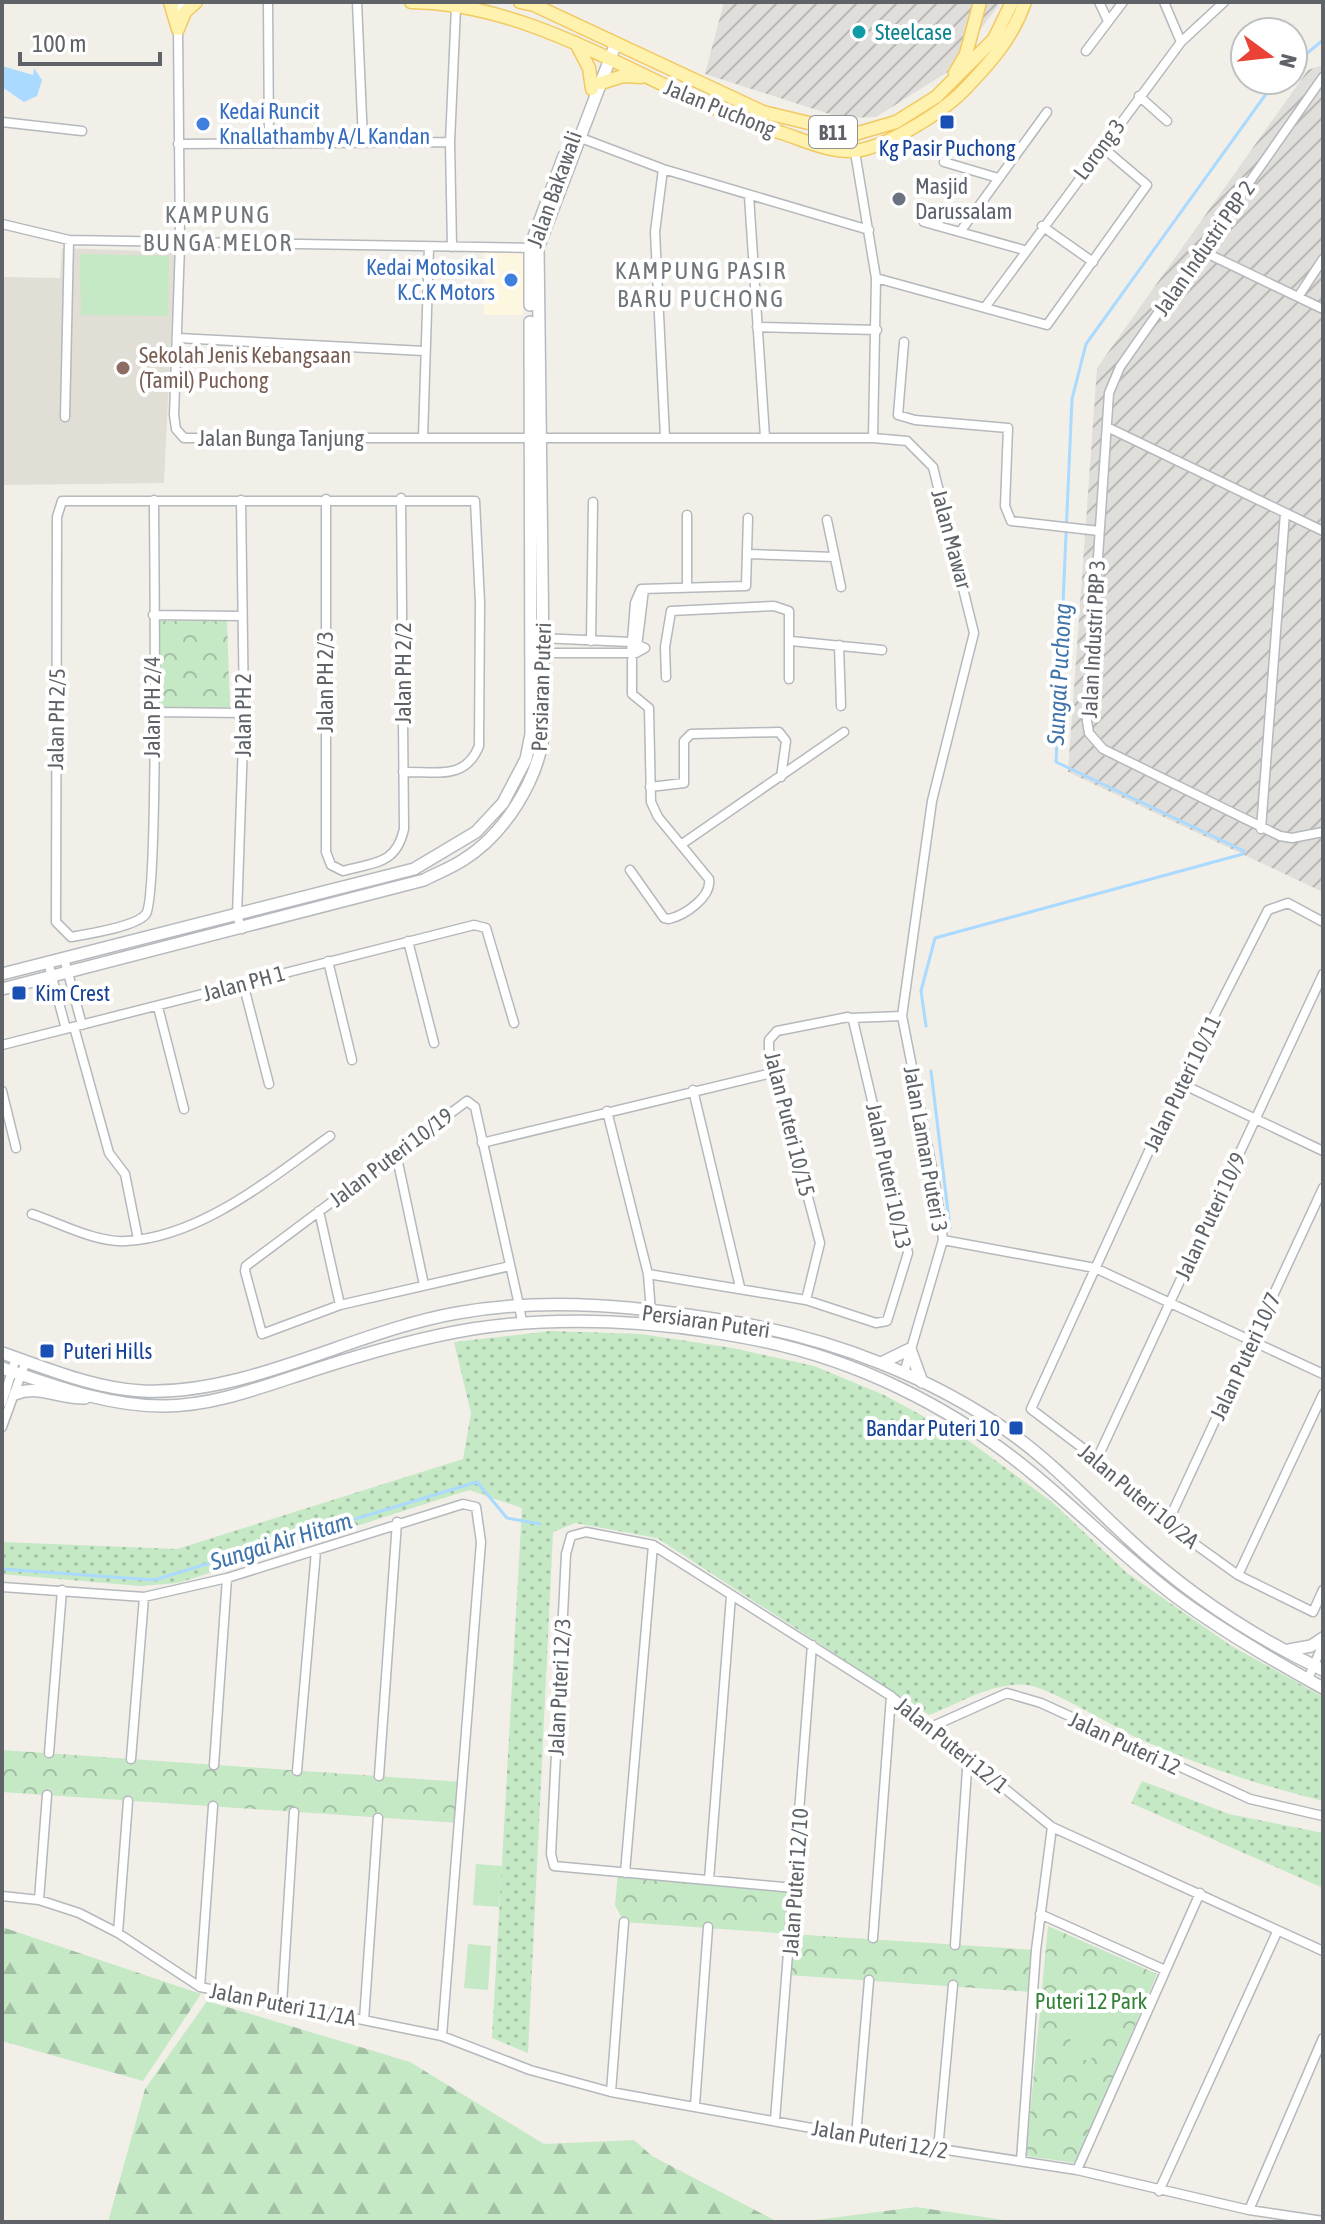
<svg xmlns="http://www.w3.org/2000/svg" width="1325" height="2224" font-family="'Asap Condensed',sans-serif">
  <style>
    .commercial { fill: #fef7e0 }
    .industrial { fill: url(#industrial-furrows) }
    .education { fill: #e1ded6 }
    .grass { fill: url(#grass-dots) }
    .forest { fill: url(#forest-firs) }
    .park { fill: url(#park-crowns) }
    .pitch { fill: #c5e8c5 }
    .water { fill: #aadaff }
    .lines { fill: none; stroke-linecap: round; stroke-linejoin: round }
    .stream { stroke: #aadaff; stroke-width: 3 }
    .minor-casing { stroke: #b5b8bc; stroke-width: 11 }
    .secondary-casing { stroke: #b6babf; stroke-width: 14 }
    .primary-casing { stroke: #f2c960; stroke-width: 15 }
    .minor { stroke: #fff; stroke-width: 8 }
    .secondary { stroke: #fff; stroke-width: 11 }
    .primary { stroke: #fff2af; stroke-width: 12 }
    .culture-dot { fill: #0f9aa8; stroke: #fff; stroke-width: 3 }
    .transit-dot { fill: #1a4fb4; stroke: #fff; stroke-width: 3 }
    .shop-dot { fill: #3f7fe0; stroke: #fff; stroke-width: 3 }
    .worship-dot { fill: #6b7280; stroke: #fff; stroke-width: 3 }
    .education-dot { fill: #8d6e63; stroke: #fff; stroke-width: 3 }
    .labels { text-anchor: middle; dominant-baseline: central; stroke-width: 8; stroke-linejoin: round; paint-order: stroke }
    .shield { fill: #fff; stroke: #8f9295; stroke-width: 2 }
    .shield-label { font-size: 20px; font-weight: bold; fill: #5f6368 }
    .culture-label { font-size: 22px; fill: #0d838f; stroke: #fff; text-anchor: start }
    .street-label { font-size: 22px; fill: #5f6368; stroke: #fff }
    .shop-label { font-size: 22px; fill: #366cbe; stroke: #fff; text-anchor: start }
    .transit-label { font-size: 22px; fill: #164399; stroke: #fff; text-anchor: start }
    .worship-label { font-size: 22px; fill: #5b616d; stroke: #fff; text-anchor: start }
    .education-label { font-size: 22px; fill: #785e54; stroke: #fff; text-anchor: start }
    .park-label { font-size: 22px; fill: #348238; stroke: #fff }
    .neighbourhood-label { font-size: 24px; letter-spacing: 2px; fill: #70757a; stroke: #fff }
    .water-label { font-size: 24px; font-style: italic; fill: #4174aa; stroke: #fff }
  </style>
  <defs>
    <pattern id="industrial-furrows" width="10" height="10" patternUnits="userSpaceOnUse" patternTransform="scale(2)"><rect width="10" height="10" fill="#e0deda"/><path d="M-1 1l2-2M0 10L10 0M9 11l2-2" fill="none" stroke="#b9b8b5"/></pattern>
    <pattern id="grass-dots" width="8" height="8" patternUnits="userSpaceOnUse" patternTransform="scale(2)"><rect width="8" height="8" fill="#c5e8c5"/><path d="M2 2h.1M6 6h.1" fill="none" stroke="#a3c0a4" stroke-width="1.8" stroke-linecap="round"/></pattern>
    <pattern id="forest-firs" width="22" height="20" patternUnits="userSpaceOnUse" patternTransform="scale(2)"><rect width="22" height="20" fill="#c5e8c5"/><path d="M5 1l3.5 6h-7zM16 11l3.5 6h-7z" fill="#a3c0a4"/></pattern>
    <pattern id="park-crowns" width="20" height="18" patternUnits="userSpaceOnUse" patternTransform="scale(2)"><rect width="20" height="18" fill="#c5e8c5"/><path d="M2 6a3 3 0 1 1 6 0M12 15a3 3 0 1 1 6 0" fill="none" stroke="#a3c0a4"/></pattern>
  </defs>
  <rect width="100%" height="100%" fill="#f1efe8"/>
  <path class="commercial" d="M484,251H523V315H484Z"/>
  <path class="industrial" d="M724,2H1001L949,71L876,117L842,118L705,74Z
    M1323,65V892L1068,772L1097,368L1308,70Z"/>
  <path class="education" d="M62,248L175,252L164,483L2,485V277L60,278Z"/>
  <path class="grass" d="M551,1331L641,1334L733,1348L814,1366L884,1395L969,1441L1052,1502L1127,1573L1230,1645L1323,1697V1801C1259,1785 1198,1765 1137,1738C1115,1727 1046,1686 1027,1685C991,1682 961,1703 929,1715L657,1538L575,1523L553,1532L528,2053L492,2038L522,1508L469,1490L178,1583L140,1586L2,1574V1542L177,1549L463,1459L471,1413L454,1342Z
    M1142,1781L1229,1814L1323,1833V1888L1131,1803Z"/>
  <path class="forest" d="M2,1927L201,1994L143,2081L2,2041Z
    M207,2001L410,2062L544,2144L634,2140L652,2156L778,2222H108L145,2089Z
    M916,2207L1017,2222H801Z"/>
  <path class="park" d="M159,621H227L230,707H160Z
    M2,1750L462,1782L459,1823L2,1792Z
    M618,1873L794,1888L791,1934L1036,1950L1033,1992L788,1975L790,1934L624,1922L615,1905Z
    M1048,1926L1157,1974L1076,2163L1026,2156Z"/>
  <path class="pitch" d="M80,254L169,256L168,316L81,315Z
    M476,1864L502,1866L499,1907L473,1905Z
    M468,1944L491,1946L488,1990L464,1988Z
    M1075,2017L1099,2021L1091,2061L1067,2056Z"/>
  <path class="water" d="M2,66L33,75L34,68L42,80L37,96L24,102L2,87Z"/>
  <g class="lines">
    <path class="stream" d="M1293,65L1323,40
      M926,1026L921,991L935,938L1243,854L1244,851L1056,762L1072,399L1086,344L1276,80
      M931,1071L950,1228
      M2,1569L154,1580L477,1482L507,1518L540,1524"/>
    <g class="minor-casing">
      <path id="minor" d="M182,2L178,29L180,245L174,415L176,429L184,438H873L907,441L933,467L974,633L932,801L902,1016L936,1188L943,1240L904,1373
        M268,2L269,143
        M357,2L363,141
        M1099,2L1108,21
        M1164,2L1181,42
        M1086,51L1123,2
        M1323,77L1120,367L1109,393L1087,721L1089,733L1103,749L1280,836L1292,838L1323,832
        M1139,96L1167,121
        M2,122L82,131
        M573,135L663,169L869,230
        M178,144L450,142
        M855,152L876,278L873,438
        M944,162L998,178
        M663,169L655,232L665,437
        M749,196L765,437
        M924,222L1024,250
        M2,224L69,240L535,248
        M1042,226L1093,262
        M960,232L1047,112
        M452,247L450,142L456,7
        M1202,251L1323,309
        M876,278L1047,325L1147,185L1101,146
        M1298,297L1323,259
        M986,306L1181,42L1224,2
        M757,327L877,330
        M178,338L424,351
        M904,342L898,415L915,420L1008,428L1005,506L1011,521L1099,531
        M65,417L69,240
        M1107,427L1323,531
        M423,438L429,247
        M326,499V852L331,865L343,871C374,862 396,865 404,829L401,498
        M154,500C154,551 159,895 146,914C136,927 87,934 71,937L56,922L57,517L62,501H475L480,602L479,746C465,781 436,771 403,772
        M241,500L244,713L237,916L242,929
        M687,515V586
        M827,520L841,587
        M747,554L834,557
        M153,615L242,616
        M591,641L593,502
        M791,641L882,650
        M839,645L841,706
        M637,647L644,589
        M539,653H636L645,648L631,642L539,638
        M631,653L635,603L641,589L746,586L748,518
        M666,677L665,647L671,611L774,606L789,611V679
        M152,712L244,713
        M650,787L684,783V741L691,734L779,732L786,741L781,777
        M1261,829L1285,513
        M682,844L844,732
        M630,870L664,918L669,919C685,915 712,897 709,879L658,817L651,802L649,708L632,694V660
        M1323,922L1288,903L1268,910L1180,1083L1031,1409L1097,1459L1167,1524L1238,1575L1313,1612L1323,1590
        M408,941L434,1043
        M64,958L82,1025
        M328,961L352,1060
        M48,962L66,1029
        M243,983L269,1084
        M158,1007L184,1109
        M851,1018L902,1016
        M74,1027L109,1153L125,1174L138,1239
        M2,1045L474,925L486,928L514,1023
        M1180,1083L1323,1151
        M693,1090L740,1287
        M2,1091L16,1148
        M607,1111L648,1274L651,1312
        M482,1143L776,1072
        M396,1153L424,1285
        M319,1211L340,1305
        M32,1214C60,1223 96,1243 126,1241C201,1237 271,1178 330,1136
        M943,1240L1095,1268L1323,1374
        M510,1266L340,1305L262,1334L245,1271L246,1266L467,1101L475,1107L519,1305L522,1322
        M648,1274L806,1300L876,1323L887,1321L908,1253L853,1020L848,1017L777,1031L769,1040V1050L820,1243L806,1300
        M2,1403L16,1358
        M2,1427L26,1361
        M1097,1459L1323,974
        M1167,1524L1323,1188
        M1238,1575L1323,1394
        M2,1587L144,1597L227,1578L463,1504L476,1507L481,1542L442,2036
        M1308,1679L1323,1644
        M931,1727L1007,1693L1041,1703L1250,1799L1323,1816
        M49,1753L62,1590
        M131,1759L144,1597
        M214,1765L227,1578
        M297,1771L316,1551
        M379,1776L397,1522
        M625,1873L653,1545
        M709,1880L731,1596
        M794,1888L554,1866L551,1854L566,1554L571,1536L586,1532L653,1545L891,1696L1052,1827L1323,1951
        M2,1896L39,1900L79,1913L118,1933L200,1987L442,2036L530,2070L611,2092L856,2136L1077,2170L1249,2210L1323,2221
        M39,1900L47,1795
        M1040,1914L1165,1970
        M118,1933L128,1801
        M873,1938L891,1696
        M955,1945L968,1755
        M200,1987L213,1806
        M282,2004L294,1812
        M364,2020L378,1818
        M611,2092L624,1922
        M695,2105L708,1927
        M775,2120L812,1645
        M856,2136L869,1980
        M938,2150L953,1985
        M1021,2161L1036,1950L1052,1827
        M1077,2170L1200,1893
        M1159,2191L1277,1932
        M1249,2210L1323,2038"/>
    </g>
    <g class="secondary-casing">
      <path id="secondary" d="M530,305V247L564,156
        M2,974L414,869L476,832L503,803L526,759L531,734L530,322
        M2,989L424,880C437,873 451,868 463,860C505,834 538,780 544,732L538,248L616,43
        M2,1353C46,1368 95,1389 142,1391C247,1396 354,1331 457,1313C550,1296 646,1307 739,1323C835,1340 932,1377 1012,1434C1055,1465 1092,1505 1131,1541C1187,1593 1254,1637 1323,1670
        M881,1363L910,1349L922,1382
        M2,1368C55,1386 107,1406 163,1406C214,1406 264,1386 311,1371C363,1354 418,1338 472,1329C561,1315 659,1321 747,1338C851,1357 950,1405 1032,1473C1081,1513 1125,1558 1175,1596C1222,1631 1272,1660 1323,1688
        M15,1394C39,1384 59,1399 85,1398
        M1289,1650L1311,1646L1323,1638"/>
    </g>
    <g class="primary-casing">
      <path id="primary" d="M170,2L178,29
        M411,2C547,4 656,96 782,133C803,140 829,152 852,151C883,150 942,112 963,91C990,63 1012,39 1025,2
        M520,2L534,5L763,112L855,134L896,122L936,97L994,39L1012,2
        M178,29L185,12L196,2
        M576,43L589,68L592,89
        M955,73L966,54L980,2
        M601,83L623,76L641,77"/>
    </g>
    <use href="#minor" class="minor"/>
    <use href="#secondary" class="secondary"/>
    <use href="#primary" class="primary"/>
  </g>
  <circle class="culture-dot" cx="859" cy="32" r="8"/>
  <g class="transit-dot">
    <rect x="939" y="114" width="16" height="16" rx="4"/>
    <rect x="11" y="985" width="16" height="16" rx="4"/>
    <rect x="39" y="1343" width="16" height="16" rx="4"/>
    <rect x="1008" y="1420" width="16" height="16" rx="4"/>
  </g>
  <g class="shop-dot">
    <circle cx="203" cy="124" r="8"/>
    <circle cx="511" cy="280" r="8"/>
  </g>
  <circle class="worship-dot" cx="899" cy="199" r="8"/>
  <circle class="education-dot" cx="123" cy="368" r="8"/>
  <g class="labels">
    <rect class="shield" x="809" y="116" width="48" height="32" rx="6"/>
    <g class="shield-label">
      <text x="833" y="132">B11</text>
    </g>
    <g class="culture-label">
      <text x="875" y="32">Steelcase</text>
    </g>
    <g class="street-label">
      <text transform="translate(720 108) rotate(22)">Jalan Puchong</text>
      <text transform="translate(1099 149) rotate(-53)">Lorong 3</text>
      <text transform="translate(554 189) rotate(-70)">Jalan Bakawali</text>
      <text transform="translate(1204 248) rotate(-55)">Jalan Industri PBP 2</text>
      <text x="281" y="438">Jalan Bunga Tanjung</text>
      <text transform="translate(952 539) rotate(75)">Jalan Mawar</text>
      <text transform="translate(1093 639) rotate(-87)">Jalan Industri PBP 3</text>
      <text transform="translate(403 673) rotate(-90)">Jalan PH 2/2</text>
      <text transform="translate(325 682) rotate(-90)">Jalan PH 2/3</text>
      <text transform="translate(541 687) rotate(-88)">Persiaran Puteri</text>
      <text transform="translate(152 707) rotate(-90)">Jalan PH 2/4</text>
      <text transform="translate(243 715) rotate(-90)">Jalan PH 2</text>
      <text transform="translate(56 719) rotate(-89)">Jalan PH 2/5</text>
      <text transform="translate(244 983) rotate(-15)">Jalan PH 1</text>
      <text transform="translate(1182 1083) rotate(-64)">Jalan Puteri 10/11</text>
      <text transform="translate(790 1124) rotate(76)">Jalan Puteri 10/15</text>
      <text transform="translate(926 1149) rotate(80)">Jalan Laman Puteri 3</text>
      <text transform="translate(391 1157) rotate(-37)">Jalan Puteri 10/19</text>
      <text transform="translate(889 1176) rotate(78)">Jalan Puteri 10/13</text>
      <text transform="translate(1210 1216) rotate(-65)">Jalan Puteri 10/9</text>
      <text transform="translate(706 1321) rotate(8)">Persiaran Puteri</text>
      <text transform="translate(1245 1356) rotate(-65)">Jalan Puteri 10/7</text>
      <text transform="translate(1139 1496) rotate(40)">Jalan Puteri 10/2A</text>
      <text transform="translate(559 1687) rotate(-87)">Jalan Puteri 12/3</text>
      <text transform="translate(1125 1743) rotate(25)">Jalan Puteri 12</text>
      <text transform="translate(952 1745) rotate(39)">Jalan Puteri 12/1</text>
      <text transform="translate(795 1882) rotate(-86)">Jalan Puteri 12/10</text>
      <text transform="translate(283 2004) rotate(11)">Jalan Puteri 11/1A</text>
      <text transform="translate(880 2139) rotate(10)">Jalan Puteri 12/2</text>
    </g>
    <g class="shop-label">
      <text x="219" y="111">Kedai Runcit<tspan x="219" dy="25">Knallathamby A/L Kandan</tspan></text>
      <text x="495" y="267" text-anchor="end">Kedai Motosikal<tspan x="495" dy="25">K.C.K Motors</tspan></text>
    </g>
    <g class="transit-label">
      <text x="947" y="148" text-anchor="middle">Kg Pasir Puchong</text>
      <text x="35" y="993">Kim Crest</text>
      <text x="63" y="1351">Puteri Hills</text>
      <text x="1000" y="1428" text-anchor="end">Bandar Puteri 10</text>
    </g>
    <g class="worship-label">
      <text x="915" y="186">Masjid<tspan x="915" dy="25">Darussalam</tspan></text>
    </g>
    <g class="education-label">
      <text x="139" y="355">Sekolah Jenis Kebangsaan<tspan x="139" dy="25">(Tamil) Puchong</tspan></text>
    </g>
    <g class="park-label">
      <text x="1091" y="2001">Puteri 12 Park</text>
    </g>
    <g class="neighbourhood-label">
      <text x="218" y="214">KAMPUNG<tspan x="218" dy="28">BUNGA MELOR</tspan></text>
      <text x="701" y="270">KAMPUNG PASIR<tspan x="701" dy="28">BARU PUCHONG</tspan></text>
    </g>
    <g class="water-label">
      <text transform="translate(1059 674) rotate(-87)">Sungai Puchong</text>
      <text transform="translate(281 1541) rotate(-17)">Sungai Air Hitam</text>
    </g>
  </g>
  <rect width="1325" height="2224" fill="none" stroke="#5f6368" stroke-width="8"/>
  <g transform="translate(1269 56) rotate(105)"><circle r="38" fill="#ffffff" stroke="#bfc1c3" stroke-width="2"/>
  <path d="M0-6L14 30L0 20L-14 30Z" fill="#ea4335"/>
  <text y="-12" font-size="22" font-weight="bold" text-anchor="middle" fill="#5f6368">N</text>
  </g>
  <path d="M20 52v12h140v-12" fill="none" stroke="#5f6368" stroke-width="4"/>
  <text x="32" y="52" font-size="24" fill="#5f6368" stroke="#ffffff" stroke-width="6" paint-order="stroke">100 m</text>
</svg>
